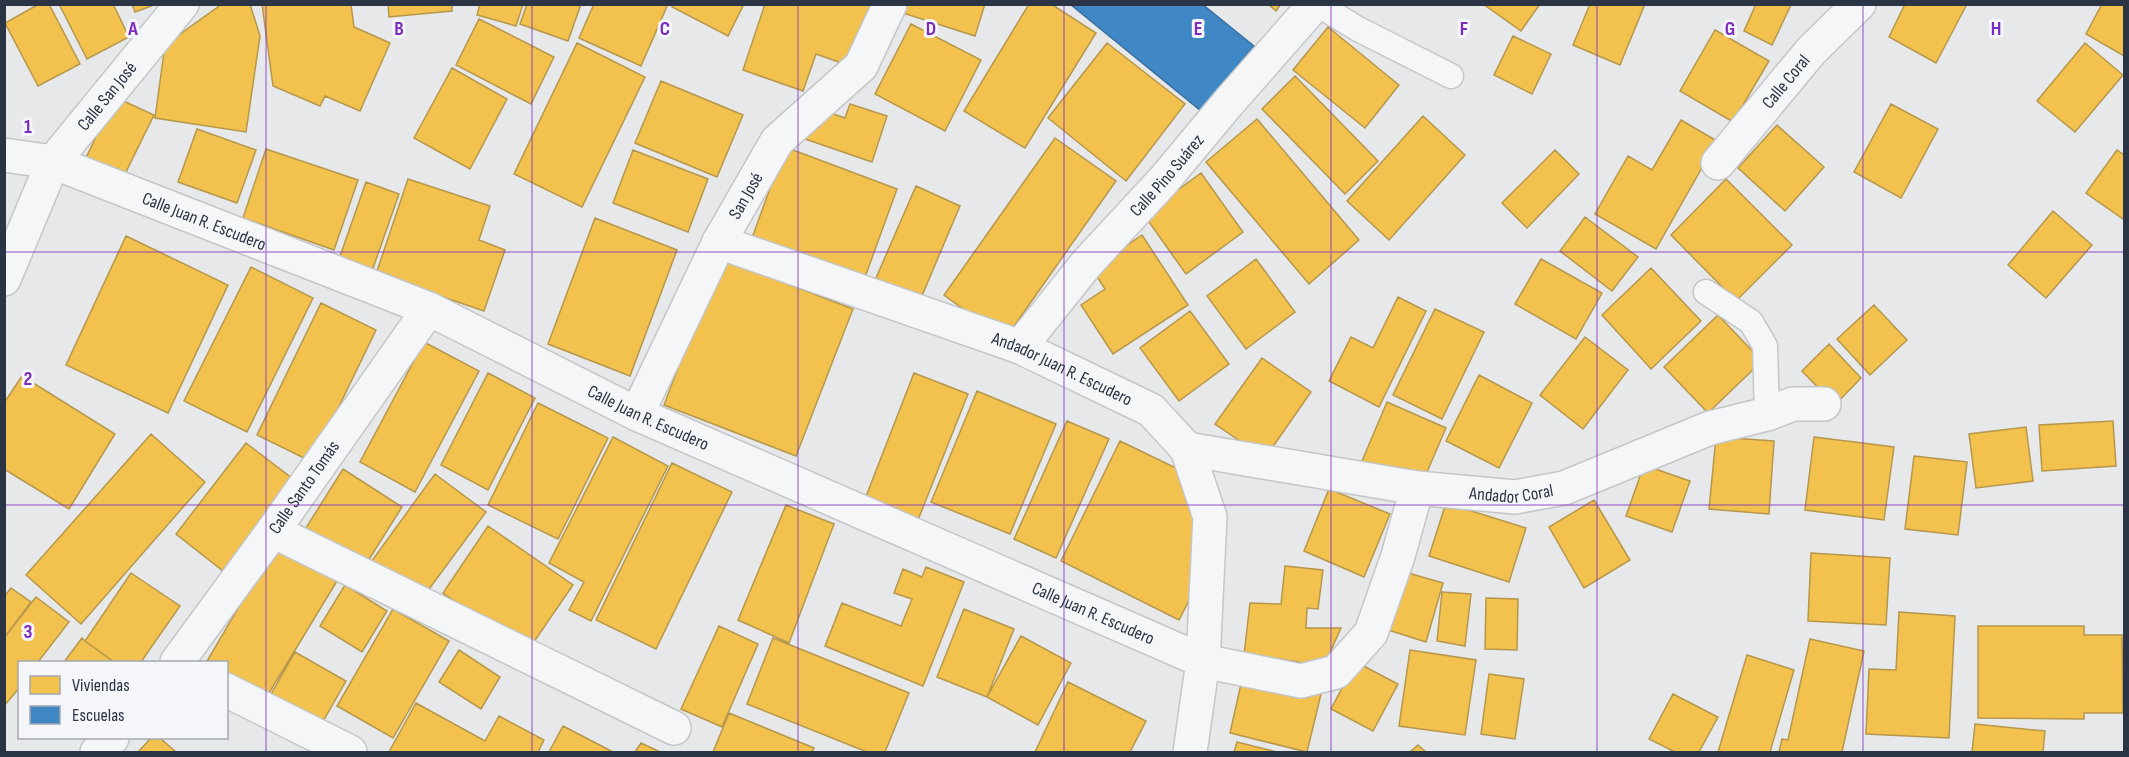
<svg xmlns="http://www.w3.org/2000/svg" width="2129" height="757" font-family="'Sofia Sans Condensed',sans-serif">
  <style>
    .homes { fill: #f2c14e; stroke: #b6974b; stroke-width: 1.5 }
    .schools { fill: #3f88c5; stroke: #396f9f; stroke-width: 1.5 }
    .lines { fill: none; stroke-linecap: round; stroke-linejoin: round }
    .service-casing { stroke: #c4c6c8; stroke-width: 27 }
    .minor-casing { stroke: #c4c6c8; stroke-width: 36 }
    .service { stroke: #f5f6f7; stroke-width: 24 }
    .minor { stroke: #f5f6f7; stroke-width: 33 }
    .grid { fill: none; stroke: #7b2cbf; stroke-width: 1.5; stroke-opacity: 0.55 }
    .labels { text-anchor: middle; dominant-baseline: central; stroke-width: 6; stroke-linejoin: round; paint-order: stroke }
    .street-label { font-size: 18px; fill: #2b3445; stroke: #f4f6f9 }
    .grid-label { font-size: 20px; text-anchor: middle; font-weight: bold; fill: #7b2cbf; stroke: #f4f6f9; stroke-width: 6; stroke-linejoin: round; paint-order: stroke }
  </style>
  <rect width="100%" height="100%" fill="#e6e8ea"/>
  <path class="homes" d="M39,4H49L80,64L38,86L5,23Z
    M59,4H113L129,37L87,59Z
    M132,4H157L135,12Z
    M222,4H250L260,36L246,132L155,118L165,45Z
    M262,4H351L354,27L390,43L360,111L325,96L320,106L273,86Z
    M388,4H452V11L389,17Z
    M480,4H523L516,26L477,15Z
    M527,4H581L568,41L520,24Z
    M594,4H668L641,66L579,38Z
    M673,4H744L728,36L672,7Z
    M765,4H871L850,66L816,54L803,91L743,70Z
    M906,4H985L975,36L903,13Z
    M1029,4H1051L1096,33L1025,148L964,111Z
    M1268,4H1281L1276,11Z
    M1483,4H1540L1521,31Z
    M1590,4H1645L1620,65L1573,45Z
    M1756,4L1791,5L1772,45L1744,31Z
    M1905,4H1967L1936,63L1889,37Z
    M2102,4H2124V56L2086,34Z
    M479,19L554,57L531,104L456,65Z
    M911,24L981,60L945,131L875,94Z
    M1328,27L1399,85L1365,128L1293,70Z
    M1715,30L1769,61L1733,122L1680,91Z
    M1513,36L1551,54L1532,94L1494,75Z
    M577,43L645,77L582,207L514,174Z
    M1107,43L1185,104L1126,181L1048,118Z
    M2085,43L2123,75L2075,132L2037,101Z
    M452,68L507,99L470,169L414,138Z
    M1295,76L1378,161L1345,194L1262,109Z
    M661,81L743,115L717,177L635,143Z
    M115,97L154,115L123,178L85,160Z
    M850,104L887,116L872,162L805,139L816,108L845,118Z
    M1891,104L1938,129L1901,198L1854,172Z
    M1423,116L1465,155L1389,240L1347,201Z
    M1257,119L1359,240L1309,284L1206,162Z
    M1681,120L1717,141L1656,249L1595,214L1628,156L1652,170Z
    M1777,125L1824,167L1785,211L1738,168Z
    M197,129L256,150L237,203L178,182Z
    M1055,138L1116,181L1005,339L944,295Z
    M785,147L897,189L864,280L752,238Z
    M266,149L358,180L334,250L243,218Z
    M633,150L708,179L688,232L613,203Z
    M1555,150L1579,174L1527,228L1502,203Z
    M2117,150L2124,155V216L2123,219L2086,193Z
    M1201,173L1243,232L1186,274L1144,215Z
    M408,179L490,206L479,240L505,250L484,311L376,274Z
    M1726,179L1792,245L1736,301L1671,235Z
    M366,182L399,194L372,271L339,259Z
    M916,186L960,206L921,298L876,278Z
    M2053,211L2092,245L2046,298L2008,265Z
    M1585,217L1638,257L1612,291L1560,251Z
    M595,218L677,250L630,376L548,344Z
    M1142,235L1188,305L1113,354L1081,305L1105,289L1092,269Z
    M126,236L228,285L168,413L66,365Z
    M720,258L853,309L796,456L664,405Z
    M1256,259L1295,312L1246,349L1207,296Z
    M1541,259L1602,293L1576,339L1515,304Z
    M251,267L313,298L247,432L184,401Z
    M1651,268L1701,321L1651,369L1602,315Z
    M1398,297L1426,311L1379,407L1329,381L1351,337L1373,348Z
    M321,303L376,330L312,462L257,435Z
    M1874,305L1907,340L1870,375L1837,339Z
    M1435,309L1484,332L1442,419L1393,395Z
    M1190,311L1229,364L1179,401L1140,348Z
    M1718,315L1762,361L1708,413L1664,367Z
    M1585,337L1628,370L1583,429L1540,395Z
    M424,342L479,371L415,492L360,462Z
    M1829,344L1861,378L1835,405L1802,371Z
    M1262,358L1311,392L1265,458L1215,424Z
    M488,373L535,398L488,490L441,465Z
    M914,373L968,394L918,520L865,499Z
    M1479,375L1532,403L1499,468L1446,441Z
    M22,376L115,434L69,509L4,469V403Z
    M977,391L1056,424L1010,534L931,502Z
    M1387,402L1446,428L1421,486L1362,461Z
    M538,403L608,438L558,539L488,505Z
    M1067,421L1109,439L1056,558L1014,539Z
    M2113,421L2116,466L2042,471L2039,425Z
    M2026,427L2033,481L1976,488L1969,434Z
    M151,434L205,482L81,624L26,575Z
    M613,437L668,466L591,621L569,610L584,582L549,563Z
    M1716,437L1774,441L1769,514L1709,509Z
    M1814,437L1894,447L1884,520L1805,510Z
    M1120,441L1176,468L1205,551L1199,581L1179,620L1061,561Z
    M246,443L293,479L223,571L176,534Z
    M1914,456L1967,462L1958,535L1905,529Z
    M672,463L732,492L656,649L596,620Z
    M1644,465L1690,481L1672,532L1626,516Z
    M343,469L402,507L363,569L304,531Z
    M435,474L486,512L421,600L371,562Z
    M1329,489L1390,514L1364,577L1304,551Z
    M1594,500L1630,560L1584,588L1549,527Z
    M1446,503L1526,528L1509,582L1429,556Z
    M786,505L834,524L789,643L738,620Z
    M488,526L573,585L527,652L443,593Z
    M276,544L337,581L266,698L226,673V662L207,661Z
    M1811,553L1890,558L1886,625L1808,621Z
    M1285,566L1323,570L1318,609L1307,608L1306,628H1341L1329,655L1297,672L1299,662L1244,655L1250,603L1281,604Z
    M926,567L964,582L923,686L825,646L842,603L901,626L912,599L894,593L903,569L922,577Z
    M1398,570L1443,583L1426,642L1382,628Z
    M131,573L180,606L141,662H114L85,641Z
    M345,585L387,611L362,652L320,626Z
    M11,588L31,602L4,638V597Z
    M1442,592L1471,594L1465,646L1437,641Z
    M36,597L69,622L38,662H20V687L4,706V638Z
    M1486,598L1518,599L1517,650L1485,649Z
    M393,609L449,641L393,738L337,706Z
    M964,609L1014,629L987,697L937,677Z
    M1899,612L1955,616L1949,738L1866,734L1869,669L1896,670Z
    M719,626L758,644L722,727L681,709Z
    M1978,626H2084V635H2122L2123,713H2084V719L1978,718Z
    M1021,636L1071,663L1038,725L987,697Z
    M82,638L85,641L114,662H64Z
    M773,638L909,693L885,752H867L747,704Z
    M1810,639L1864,651L1842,752H1779L1782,739L1788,740Z
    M459,650L500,677L481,709L439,682Z
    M1410,650L1476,660L1465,735L1399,726Z
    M295,652L346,681L321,725L270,696Z
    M1747,655L1794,670L1770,752H1718Z
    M1356,662L1398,684L1373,731L1331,709Z
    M1489,674L1524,679L1515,739L1481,734Z
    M1243,675L1321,694L1307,752L1230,733Z
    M1068,682L1146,721L1130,752H1035Z
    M1673,694L1718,717L1699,752H1675L1649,739Z
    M416,703L485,741L499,716L544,740L538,752H389Z
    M729,713L814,748L812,752H713Z
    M1975,724L2045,731L2043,752H1972Z
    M563,726L613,752H549Z
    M151,738H160L176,752H138Z
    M1237,742L1277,752H1234Z
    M641,743L660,752H661H635Z
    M1418,745L1426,752H1410Z"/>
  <path class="schools" d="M1070,4H1202L1254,46L1201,111Z"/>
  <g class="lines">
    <g class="service-casing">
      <path id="service" d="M1317,4L1358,29L1451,76
        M1706,292L1751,322L1765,346L1767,414"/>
    </g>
    <g class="minor-casing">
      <g id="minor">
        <path id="s1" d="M4,155L53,162L429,309L637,414L1203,661L1301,681L1336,672L1371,633L1398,556L1417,488"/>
        <path id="s2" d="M1718,163L1811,51L1859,4"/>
        <path id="s3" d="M719,242L1020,347L1151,410L1187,449L1210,517L1203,661L1190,752"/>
        <path id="s4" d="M4,279L53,162L182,4"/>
        <path id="s5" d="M1020,347L1087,263L1163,181L1229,102L1315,4"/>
        <path id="s6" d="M637,414L719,242L777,141L861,66L890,4"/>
        <path id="s7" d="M1187,449L1417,488L1515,497L1564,488L1710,428L1767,414L1793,404H1824"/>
        <path d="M273,531L674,728"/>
        <path id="s8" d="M177,662L273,531L429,309"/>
        <path d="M226,690L350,752"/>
        <path d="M97,752L112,738"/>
      </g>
    </g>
    <use href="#service" class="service"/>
    <use href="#minor" class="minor"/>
  </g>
  <path class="grid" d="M266,4V752M532,4V752M798,4V752M1064,4V752M1331,4V752M1597,4V752M1863,4V752M4,252H2124M4,505H2124"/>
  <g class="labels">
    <g class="street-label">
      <text stroke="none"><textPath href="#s2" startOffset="106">Calle Coral</textPath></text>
      <text stroke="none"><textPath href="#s4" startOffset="212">Calle San José</textPath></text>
      <text stroke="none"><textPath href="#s5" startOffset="226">Calle Pino Suárez</textPath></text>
      <text stroke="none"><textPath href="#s6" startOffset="244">San José</textPath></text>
      <text stroke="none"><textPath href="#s1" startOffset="212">Calle Juan R. Escudero</textPath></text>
      <text stroke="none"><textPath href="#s3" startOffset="366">Andador Juan R. Escudero</textPath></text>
      <text stroke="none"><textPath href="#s1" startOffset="698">Calle Juan R. Escudero</textPath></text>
      <text stroke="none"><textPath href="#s8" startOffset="216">Calle Santo Tomás</textPath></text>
      <text stroke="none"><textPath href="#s7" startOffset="328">Andador Coral</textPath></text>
      <text stroke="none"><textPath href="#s1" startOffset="1184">Calle Juan R. Escudero</textPath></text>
    </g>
  </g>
  <g class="grid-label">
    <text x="133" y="35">A</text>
    <text x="399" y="35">B</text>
    <text x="665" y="35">C</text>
    <text x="931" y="35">D</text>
    <text x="1198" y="35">E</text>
    <text x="1464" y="35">F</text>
    <text x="1730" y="35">G</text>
    <text x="1996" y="35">H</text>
    <text x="28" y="133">1</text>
    <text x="28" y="385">2</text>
    <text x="28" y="638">3</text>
  </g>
  <rect width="2129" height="757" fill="none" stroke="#2b3445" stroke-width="12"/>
  <rect x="18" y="661" width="210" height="78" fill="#f4f6f9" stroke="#a4a8b1" stroke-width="1.5"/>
  <rect x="30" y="676" width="30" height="18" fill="#f2c14e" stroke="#a4a8b1" stroke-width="1.5"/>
  <text x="72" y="691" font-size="18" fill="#2b3445">Viviendas</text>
  <rect x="30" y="706" width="30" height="18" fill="#3f88c5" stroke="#a4a8b1" stroke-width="1.5"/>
  <text x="72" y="721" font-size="18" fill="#2b3445">Escuelas</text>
</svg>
